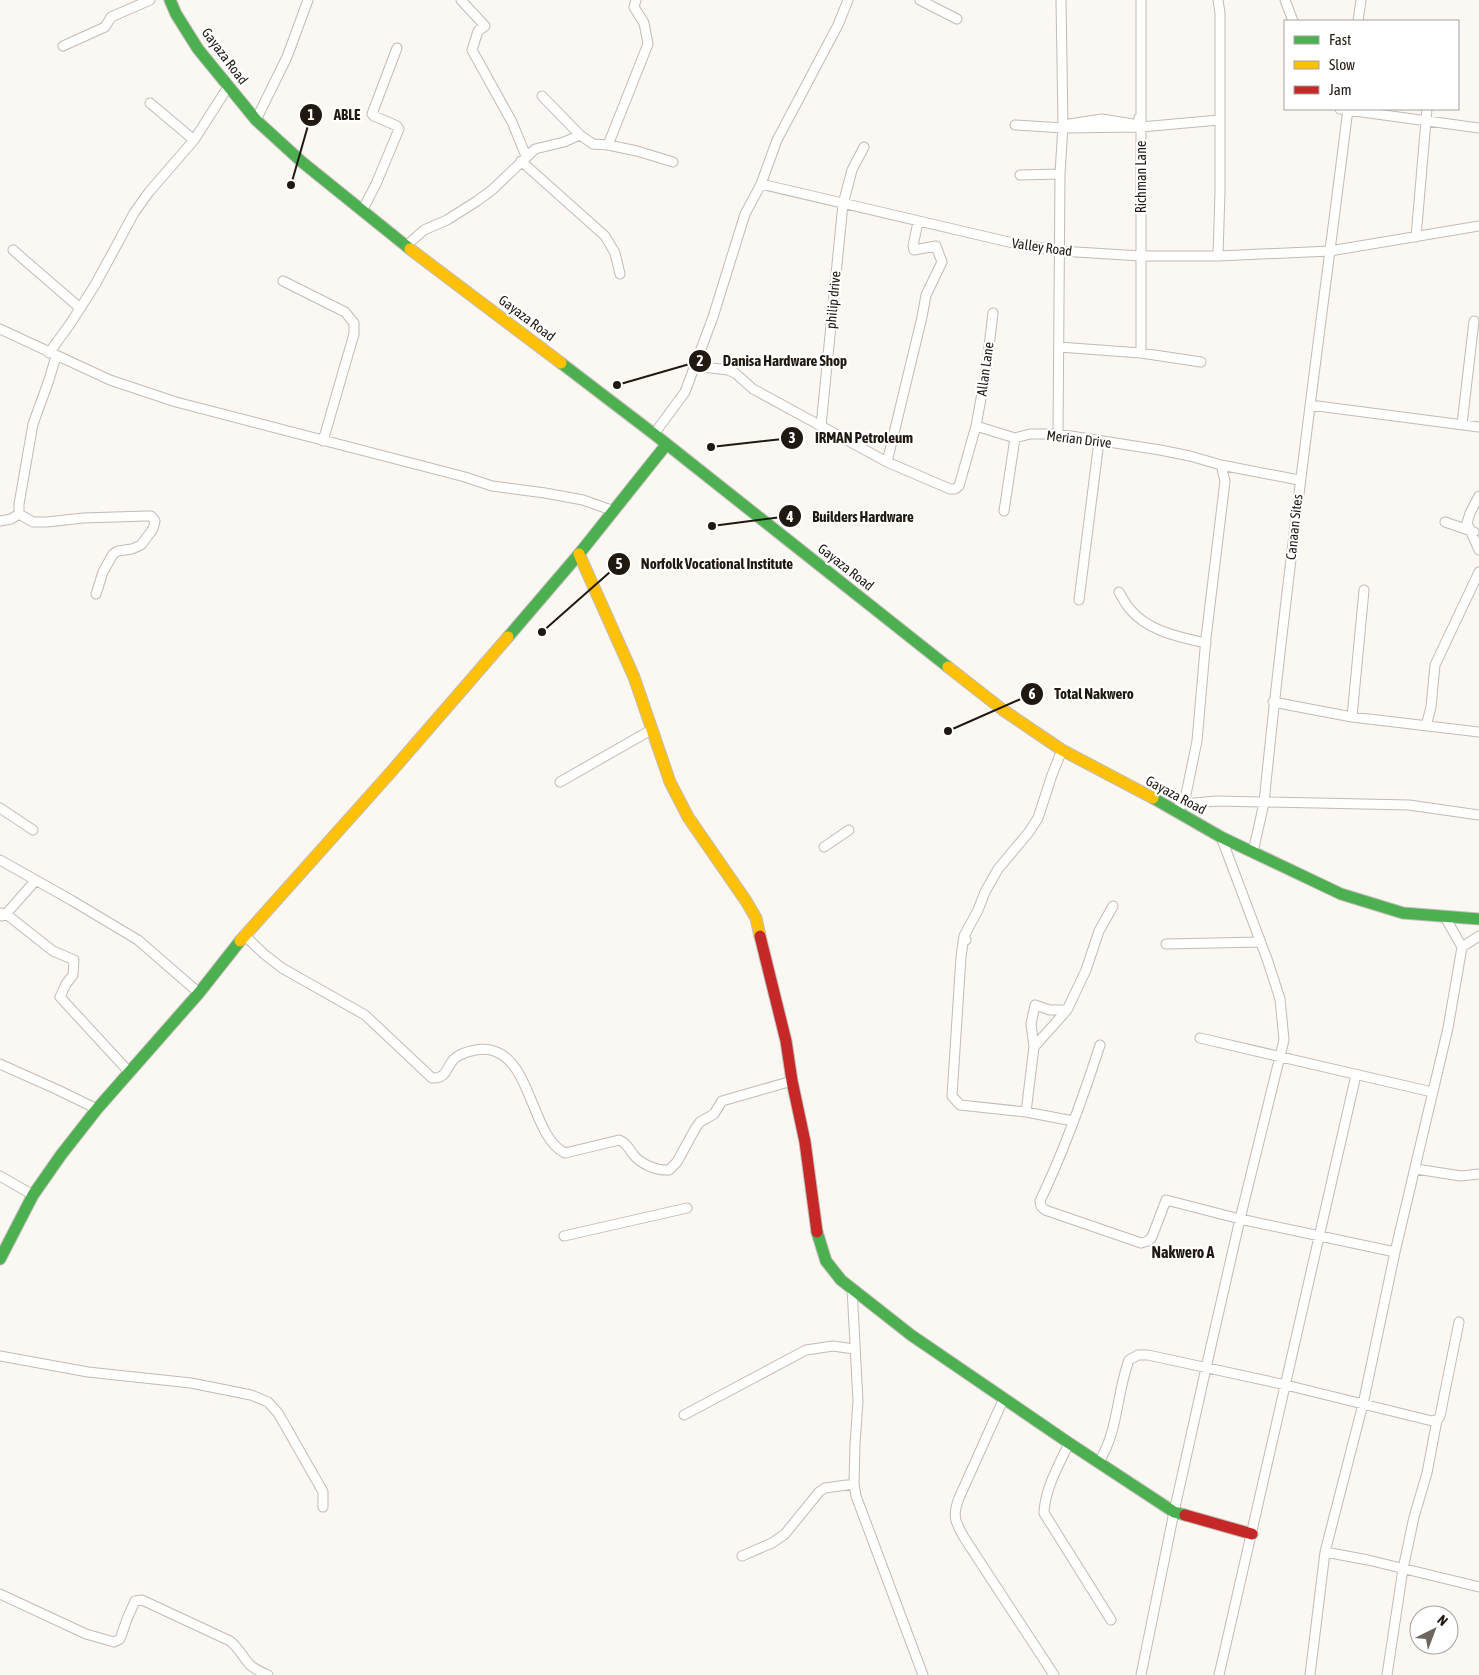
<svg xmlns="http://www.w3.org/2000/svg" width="1479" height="1675" font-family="'Asap Condensed',sans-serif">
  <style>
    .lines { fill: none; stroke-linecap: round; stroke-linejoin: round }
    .street-casing { stroke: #c1bcb6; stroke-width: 11 }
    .fast-casing { stroke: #c1bcb6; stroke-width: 13 }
    .slow-casing { stroke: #c1bcb6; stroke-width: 13 }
    .jam-casing { stroke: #c1bcb6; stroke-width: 13 }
    .street { stroke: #fefefd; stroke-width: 9 }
    .fast { stroke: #4caf50; stroke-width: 11 }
    .slow { stroke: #ffc107; stroke-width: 11 }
    .jam { stroke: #c62828; stroke-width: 11 }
    .labels { text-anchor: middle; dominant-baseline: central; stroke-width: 4.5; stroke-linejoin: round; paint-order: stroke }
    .street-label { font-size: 14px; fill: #201911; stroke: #fff }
    .quarter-label { font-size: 16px; font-weight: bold; fill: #201911; stroke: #fff }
    .leader { fill: none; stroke: #201911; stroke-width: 2 }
    .callout-dot { fill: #201911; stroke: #fff; stroke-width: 2 }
    .mark-label { font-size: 15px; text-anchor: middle; font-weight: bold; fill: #fff }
    .callout-label { font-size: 15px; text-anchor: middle; font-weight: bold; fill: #201911; stroke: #fff; stroke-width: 4.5; stroke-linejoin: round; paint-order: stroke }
  </style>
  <rect width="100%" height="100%" fill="#fbf7f2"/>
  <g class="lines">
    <g class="street-casing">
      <path id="street" d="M461,0L485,26L478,31L472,50L512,122L526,156
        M920,0L957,19
        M1061,0L1063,125L1102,119L1139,125V118
        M1141,0V353
        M1285,0L1293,21
        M1358,21L1361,0
        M63,46L105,27L111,17L150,0
        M542,96L580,135L593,144L608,145L637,151L673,162
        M150,103L194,140
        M1340,109L1479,128
        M256,120L287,57L308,0
        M1015,125L1063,128L1141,127L1219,120
        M608,145L648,44L644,23L634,7L636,0
        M521,161L605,236L615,253L620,274
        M1020,175L1060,174
        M761,184L1013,243L1060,251L1141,256H1218L1330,251L1479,226
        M362,211L376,184L399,129L397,126L374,116L372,114L397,48
        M1416,237L1427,109
        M407,245L424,230L447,220L477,201L492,190L535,149L564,142L580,135
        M13,250L80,308
        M1218,256L1220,191V13L1218,0
        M283,281L345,312L354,323V334L323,441
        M0,329L110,380L176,402L465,477L492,486L545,493L583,500L614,511
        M1059,347L1141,353L1201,362
        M49,353L70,324L95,285L134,213L149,192L194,140L228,87
        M56,356L49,380L33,424L19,504V514L33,522H47L83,518L146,516H151L155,521L153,529L141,545L132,549L118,551L113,554L103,572L96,594
        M695,366L728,370L735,373L753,389L821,426L887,462L950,489H955L959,486L976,426L1015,438L1030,434H1058L1160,450L1190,456L1221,465L1299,480
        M1310,405L1479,427
        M1462,424L1474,321
        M821,426L843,204L852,170L864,147
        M976,426L986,371L993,313
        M654,434L685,392L713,317L745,214L761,184L777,140L838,25L848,0
        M1058,434L1060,174L1063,125
        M887,462L922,317L926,295L942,262L936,246L914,250L913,246L918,222
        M1479,496L1470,513L1467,523L1479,550
        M1004,511L1015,438
        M0,521L11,519L19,514
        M1445,522L1474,532
        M1119,592C1122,597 1125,603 1129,608C1147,631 1179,637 1206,643
        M1079,600L1099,441
        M1273,702L1352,717L1479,732
        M1352,717L1364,590
        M1426,726L1431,707L1435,665L1479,572
        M560,782L651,730
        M1184,804L1216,801L1409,805L1479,815
        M0,808L33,830
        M1174,809L1184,804L1197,741L1206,638L1225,481L1221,465
        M824,847L849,830
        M1253,852L1264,803C1287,571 1319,340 1348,109
        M0,860L71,900L138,940L199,993
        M0,913L6,914L53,951L74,960L73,975L66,984L60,997L130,1073
        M2,916L6,914L36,880
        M244,935L264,954L282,968L365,1015L432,1078C447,1079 446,1067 454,1059C463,1051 483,1047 494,1051C532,1063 532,1137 565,1153L619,1140C627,1143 628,1148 633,1154C640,1164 657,1171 669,1170L677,1162L695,1129L700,1122L714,1114L722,1101L792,1081
        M964,936L961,957L952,1096L960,1105L1026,1112L1073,1121
        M966,940L964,936L978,910L985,892L998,869L1029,832L1038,818L1052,775L1062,750
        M1166,944L1260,942
        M1462,947L1479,936
        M1200,1038L1432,1092
        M1100,1045C1083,1098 1064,1151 1040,1201L1041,1206L1045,1210L1141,1243L1148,1241L1152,1237L1166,1200L1240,1219L1395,1252
        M1034,1047L1031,1024L1035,1005L1050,1010H1067
        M0,1064L58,1090L97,1109
        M1026,1112L1034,1047L1067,1010L1086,970L1099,931L1113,906
        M1416,1169L1461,1176L1479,1174
        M0,1176L33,1195
        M564,1236L687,1208
        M852,1288L858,1401L855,1444L854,1484L856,1496L923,1675
        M0,1356L88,1372L191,1383L251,1395L268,1402L278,1413L318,1483L323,1492V1507
        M1004,1398L959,1498C952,1516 955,1522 965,1539L1054,1675
        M684,1415L806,1350L833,1346L854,1349
        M1069,1443C1059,1465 1045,1488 1044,1513L1111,1620
        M1099,1462C1119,1429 1116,1395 1129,1360L1138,1355H1148L1286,1385L1432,1421L1437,1420
        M1325,1552L1368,1560L1479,1587
        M742,1556L772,1543L785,1534L819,1492L825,1488L854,1484
        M0,1594L86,1634L114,1642L120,1639L127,1619L135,1601L142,1600L230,1641C239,1648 242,1656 249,1664C254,1669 261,1672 268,1675
        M1141,1675L1174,1512L1206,1368L1240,1219L1284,1040L1280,999L1267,959L1221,837
        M1219,1675L1356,1075
        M1310,1675L1325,1552L1363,1404L1395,1252L1448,1028L1462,947L1445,917
        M1387,1675L1403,1569L1414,1517L1427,1473L1437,1420L1440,1416L1459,1322"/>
    </g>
    <g class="fast-casing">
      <path id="fast" d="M170,0L176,14L198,49L256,120L302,162L410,249
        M561,363L654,434L948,667
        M508,637L579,554L666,445
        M1153,798L1221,837L1341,894L1403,913L1479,919
        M817,1232L826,1261L841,1280L911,1335L1069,1443L1174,1512L1185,1515
        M0,1259L33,1195L61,1155L97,1109L199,993L240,941"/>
    </g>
    <g class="slow-casing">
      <path id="slow" d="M410,249L561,363
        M579,554L634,677L670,782L688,817L746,901L756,918L760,936
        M948,667L1003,710L1062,750L1153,798
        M240,941L391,772L508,637"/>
    </g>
    <g class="jam-casing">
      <path id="jam" d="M760,936L786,1041L792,1081L805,1142L817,1232
        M1185,1515L1252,1534"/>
    </g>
    <use href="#street" class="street"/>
    <use href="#fast" class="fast"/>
    <use href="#slow" class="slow"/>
    <use href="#jam" class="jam"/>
  </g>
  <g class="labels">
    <g class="street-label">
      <text transform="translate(225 56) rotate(53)">Gayaza Road</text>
      <text transform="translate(1141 177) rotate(-90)">Richman Lane</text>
      <text transform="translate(1042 247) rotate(8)">Valley Road</text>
      <text transform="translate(833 300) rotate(-85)">philip drive</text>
      <text transform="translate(527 318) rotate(37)">Gayaza Road</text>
      <text transform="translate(985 369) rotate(-82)">Allan Lane</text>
      <text transform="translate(1079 439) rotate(7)">Merian Drive</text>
      <text transform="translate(1294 527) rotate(-84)">Canaan Sites</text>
      <text transform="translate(846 567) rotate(38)">Gayaza Road</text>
      <text transform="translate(1176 795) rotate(28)">Gayaza Road</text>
    </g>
    <g class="quarter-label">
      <text x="1183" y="1252">Nakwero A</text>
    </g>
  </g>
  <path class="leader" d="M291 185L311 115M617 385L700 361M711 447L792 438M712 526L790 516M542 632L619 564M948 731L1032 694"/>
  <g class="callout-dot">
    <circle cx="291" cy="185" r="5"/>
    <circle cx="617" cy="385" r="5"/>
    <circle cx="711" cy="447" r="5"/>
    <circle cx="712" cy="526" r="5"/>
    <circle cx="542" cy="632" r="5"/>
    <circle cx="948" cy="731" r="5"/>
    <circle cx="311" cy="115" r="12"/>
    <circle cx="700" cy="361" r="12"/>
    <circle cx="792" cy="438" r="12"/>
    <circle cx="790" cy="516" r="12"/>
    <circle cx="619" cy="564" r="12"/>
    <circle cx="1032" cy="694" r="12"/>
  </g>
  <g class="mark-label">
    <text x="311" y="120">1</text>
    <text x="700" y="366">2</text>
    <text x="792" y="443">3</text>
    <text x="790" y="522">4</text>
    <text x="619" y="569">5</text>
    <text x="1032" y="699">6</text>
  </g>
  <g class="callout-label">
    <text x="347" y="120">ABLE</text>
    <text x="785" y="366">Danisa Hardware Shop</text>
    <text x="864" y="443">IRMAN Petroleum</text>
    <text x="863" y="522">Builders Hardware</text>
    <text x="717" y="569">Norfolk Vocational Institute</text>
    <text x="1094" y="699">Total Nakwero</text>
  </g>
  <rect x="1284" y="20" width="175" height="90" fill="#ffffff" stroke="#a6a3a0"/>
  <rect x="1294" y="36" width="25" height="8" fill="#4caf50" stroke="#a6a3a0"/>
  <text x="1329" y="45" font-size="15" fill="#201911">Fast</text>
  <rect x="1294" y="61" width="25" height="8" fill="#ffc107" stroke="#a6a3a0"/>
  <text x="1329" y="70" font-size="15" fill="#201911">Slow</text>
  <rect x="1294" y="86" width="25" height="8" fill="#c62828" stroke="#a6a3a0"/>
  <text x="1329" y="95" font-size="15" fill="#201911">Jam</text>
  <g transform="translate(1434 1630) rotate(42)"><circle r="24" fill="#ffffff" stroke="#a6a3a0"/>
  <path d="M0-4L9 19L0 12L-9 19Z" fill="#6d6760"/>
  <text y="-8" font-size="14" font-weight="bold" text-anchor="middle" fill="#201911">N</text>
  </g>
</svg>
